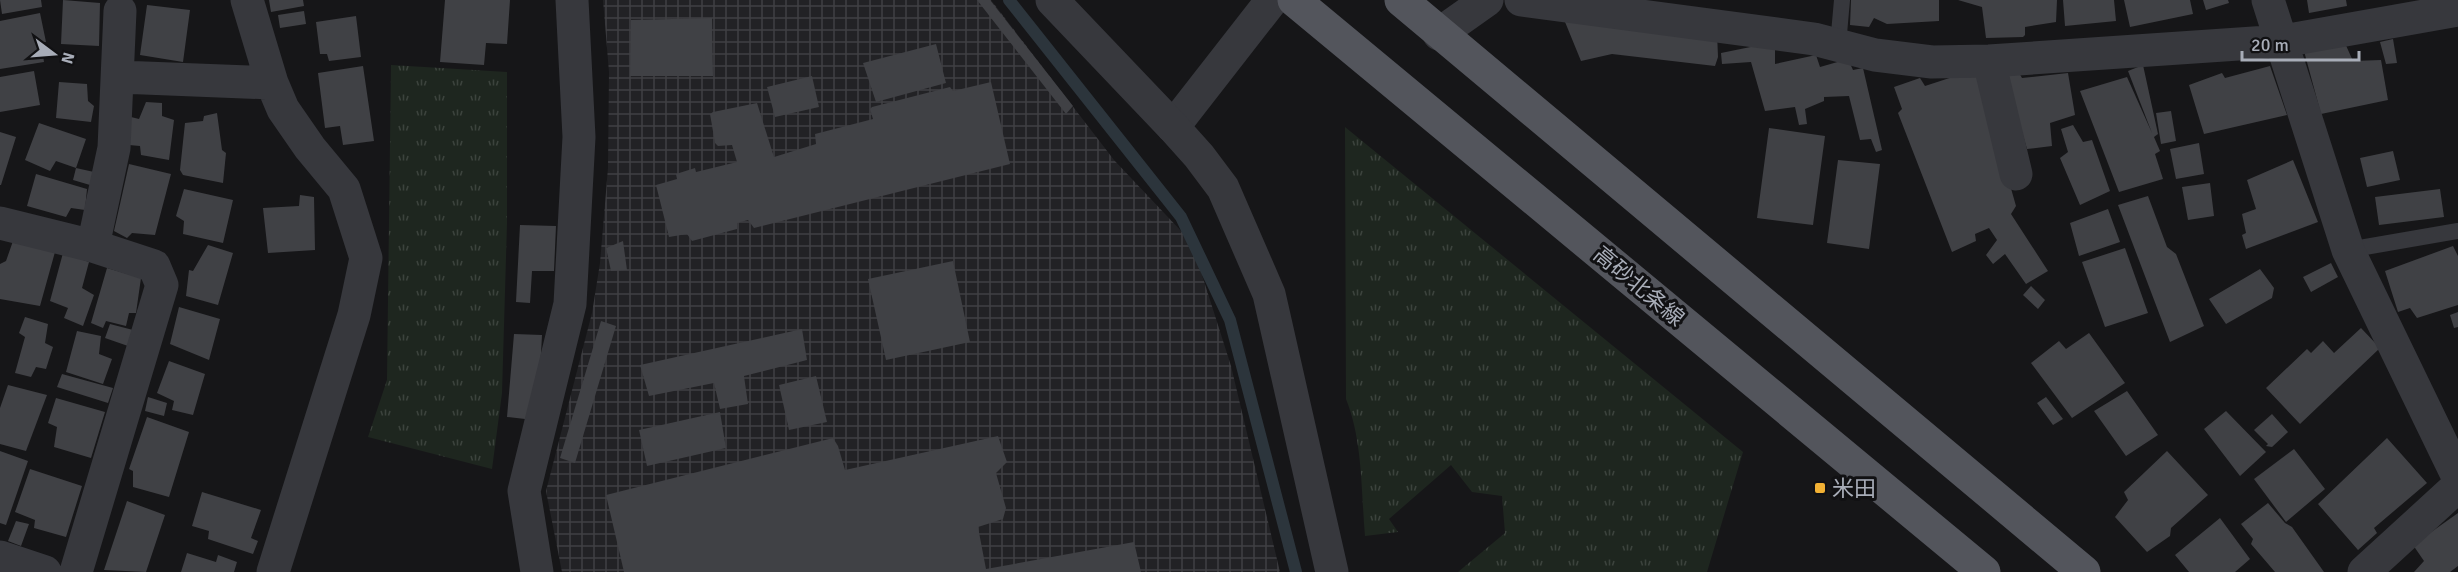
<svg xmlns="http://www.w3.org/2000/svg" width="2458" height="572" font-family="Signika,'Noto Sans JP',sans-serif">
  <style>
    .industrial { fill: url(#industrial-grid) }
    .grass { fill: url(#grass-tufts) }
    .lines { fill: none; stroke-linecap: round; stroke-linejoin: round }
    .stream { stroke: #2c353c; stroke-width: 12 }
    .building { fill: #404145 }
    .service { stroke: #37383d; stroke-width: 16 }
    .minor { stroke: #37383d; stroke-width: 33 }
    .tertiary { stroke: #37383d; stroke-width: 33 }
    .primary { stroke: #53555c; stroke-width: 33 }
    .poi-dot { fill: #f2b134; stroke: #111113; stroke-width: 2 }
    .labels { text-anchor: middle; dominant-baseline: central; stroke-width: 6; stroke-linejoin: round; paint-order: stroke }
    .street-label { font-size: 22px; fill: #a8adb8; stroke: #111113 }
    .poi-label { font-size: 22px; fill: #a8adb8; stroke: #111113; text-anchor: start }
  </style>
  <defs>
    <pattern id="industrial-grid" width="8" height="8" patternUnits="userSpaceOnUse" patternTransform="scale(1.5)"><rect width="8" height="8" fill="#222225"/><path d="M0 4h8M4 0v8" fill="none" stroke="#3f3f43"/></pattern>
    <pattern id="grass-tufts" width="24" height="20" patternUnits="userSpaceOnUse" patternTransform="scale(1.5)"><rect width="24" height="20" fill="#1e261f"/><path d="M3 7l-1-3M5 7V3M7 7l1-3M15 17l-1-3M17 17v-4M19 17l1-3" fill="none" stroke="#3c433d"/></pattern>
  </defs>
  <rect width="100%" height="100%" fill="#161618"/>
  <path class="industrial" d="M603,0H991L1114,160L1183,233L1196,256L1231,366L1280,572H562L546,491L592,313L600,263L608,168L609,72Z"/>
  <path class="grass" d="M391,65L507,72V223L502,393L492,469L368,437L387,380Z
    M1345,127L1743,452L1707,572H1458L1505,533L1502,496L1472,492L1451,465L1389,519L1398,532L1365,536C1361,491 1363,441 1346,399Z"/>
  <g class="lines">
    <path class="stream" d="M1009,0L1181,217L1230,320L1296,572"/>
  </g>
  <path class="building" d="M0,0H41L42,7L2,14Z
    M63,0L100,3L99,46L61,44Z
    M269,0H303L304,6L271,12Z
    M445,0H510L507,44L486,43L484,65L440,62Z
    M977,0H990L1073,106L1066,114Z
    M1851,0H1939V21L1887,24L1874,18L1869,27L1850,25Z
    M1958,0H2057L2056,22L2025,27V35L2023,37L1986,38L1982,7Z
    M2063,0H2114L2116,21L2065,26Z
    M2124,0H2190L2193,14L2130,27Z
    M2203,0H2228L2229,3L2206,10Z
    M2307,0H2346L2347,6L2309,13Z
    M147,5L190,10L183,62L140,55Z
    M304,11L306,24L280,28L278,15Z
    M40,13L46,42H41L44,62L0,69V21Z
    M356,16L361,57L329,61L327,54H320L316,22Z
    M1563,17L1717,32L1718,57L1715,66L1612,54L1581,61Z
    M712,18L713,76H630L631,20Z
    M2393,39L2397,63L2386,64L2380,42Z
    M2344,41L2353,61L2381,60L2388,100L2321,114L2304,51Z
    M1775,42V64L1816,55L1820,67L1848,59L1853,70L1863,68L1882,150L1876,152L1871,139L1860,140L1849,96L1824,97V101L1805,109L1807,124L1799,125L1795,107L1765,111L1751,62L1722,64L1721,53Z
    M936,44L946,83L876,102L863,63Z
    M2143,65L2158,134L2154,137L2160,151L2155,154L2163,179L2119,192L2080,91L2127,77L2152,133L2128,71Z
    M363,66L374,141L343,145L340,126L325,128L318,73Z
    M2270,66L2287,115L2204,134L2189,85L2222,73L2225,78Z
    M1977,69L2016,206L2011,214L2048,271L2026,284L2005,254L1993,264L1986,255L1997,240L1989,228L1975,234L1976,241L1952,252L1898,113L1902,109L1894,87L1920,78L1925,86Z
    M34,71L40,105L0,112V77Z
    M2018,71L2022,78L2068,73L2075,115L2050,123L2052,146L2027,149L2005,74Z
    M812,76L819,107L775,117L767,87Z
    M59,82L87,84L88,101L94,106L91,122L56,118Z
    M991,82L1010,164L754,228L748,220L737,223V229L692,241L687,234L669,237L656,185L677,179L676,174L695,168L696,172L737,162L732,145L718,146L715,143L710,114L713,112L757,103L774,157L816,144L815,134L873,119L870,109L872,107L950,87L953,91Z
    M146,102L162,103V116L174,120L169,160L141,155L140,146L129,145L131,117L139,119Z
    M2171,111L2176,141L2161,144L2156,113Z
    M217,113L222,150L226,153L223,183L183,175L180,170L185,123L203,121L204,116Z
    M39,123L86,139L76,168L56,161L50,171L25,160Z
    M2073,125L2083,142L2092,140L2110,191L2080,205L2060,158L2068,152L2061,129Z
    M1769,128L1825,136L1813,225L1757,218Z
    M0,132L16,137L1,185H0Z
    M2199,143L2204,174L2176,179L2170,149Z
    M2393,151L2400,180L2367,187L2360,158Z
    M1838,160L1880,164L1869,249L1827,243Z
    M2293,160L2318,222L2246,249L2242,235L2246,233L2242,214L2256,209L2247,180Z
    M129,164L171,174L155,235L132,233L127,238L114,231Z
    M76,168L94,172L90,185L73,180Z
    M36,174L87,189L85,210L71,208L66,217L27,206Z
    M2210,183L2214,216L2188,220L2182,187Z
    M184,189L233,200L223,243L183,234L184,221L176,216Z
    M2440,189L2444,217L2379,225L2375,197Z
    M300,195L314,197L315,250L268,253L263,208L299,206Z
    M2148,196L2167,247L2176,254L2204,326L2170,342L2118,205Z
    M2108,209L2120,242L2079,256L2070,223Z
    M520,225L556,226L554,271H532L530,303L516,302Z
    M13,241L55,252L40,306L0,299V264L6,261Z
    M623,241L627,270L611,271L606,248Z
    M208,245L233,253L218,305L186,296L189,270L193,271Z
    M2453,246L2458,256V305L2417,318L2410,308L2398,312L2385,271Z
    M2125,248L2148,313L2105,327L2082,262Z
    M63,253L89,262L82,288L94,295L83,326L64,318L68,308L50,301Z
    M953,261L970,342L886,360L868,279Z
    M2331,263L2338,277L2311,292L2303,277Z
    M107,268L141,278L136,313H129L126,326L106,321L103,328L91,323Z
    M2260,269L2274,288L2272,298L2226,324L2209,299Z
    M2031,286L2045,300L2038,309L2023,295Z
    M179,307L220,319L209,360L170,344Z
    M2458,312V327L2454,328L2450,315Z
    M25,317L48,324L45,343L53,347L46,369L36,367L31,377L15,373L25,337L19,333Z
    M601,321L616,326L575,463L560,458Z
    M110,324L133,330L128,346L105,338Z
    M2361,328L2380,348L2300,424L2266,388L2307,349L2311,353L2323,341L2334,353Z
    M802,329L807,360L744,376L748,404L720,409L714,383L649,396L640,365Z
    M77,331L101,336L99,354L112,359L103,384L66,372Z
    M2089,333L2125,383L2072,418L2031,363L2059,341L2066,349Z
    M514,334L542,335L539,391L525,419L507,417Z
    M169,361L205,374L193,415L172,410L174,401L157,393Z
    M62,374L113,388L108,403L57,387Z
    M816,376L827,422L789,430L779,385Z
    M8,385L47,395L26,451L0,444V408Z
    M2127,391L2158,435L2126,456L2094,411Z
    M148,397L167,403L164,416L145,411Z
    M2046,397L2063,419L2053,425L2037,403Z
    M56,398L105,412L91,458L54,447L57,427L48,423Z
    M2226,411L2266,452L2240,476L2204,429Z
    M720,412L726,448L647,466L639,430Z
    M2272,414L2288,432L2272,447L2266,446L2268,444L2254,430Z
    M147,417L189,432L169,497L133,487V471L129,469Z
    M998,436L1007,462L996,473L1006,508L1003,519L978,527L986,569L1134,542L1141,572H624L606,495L833,438L838,446L845,470Z
    M2387,438L2427,483L2374,528L2377,533L2358,550L2318,504Z
    M2294,449L2325,489L2286,522L2254,479Z
    M0,451L28,461L6,525L0,523Z
    M2167,451L2208,495L2171,528L2170,536L2147,552L2115,517L2128,500L2124,492Z
    M30,469L82,486L66,537L34,528L35,520L15,512Z
    M202,492L261,510L251,538L258,541L253,554L208,539L209,531L192,526Z
    M127,501L165,515L146,572L104,570Z
    M2268,503L2285,523L2292,527L2324,572H2275L2251,544L2253,539L2241,524Z
    M2458,513V566L2450,572H2414L2424,561L2413,545Z
    M2220,518L2250,559L2235,572H2189L2175,555Z
    M16,521L29,524L21,546L8,541Z
    M187,553L216,562L218,555L237,562L234,572H181Z"/>
  <g class="lines">
    <path class="service" d="M1838,45L1842,0
      M2348,250L2458,231"/>
    <path class="minor" d="M247,0L272,83L283,109L310,148L344,189L366,258L354,315L273,572
      M1521,0L1814,39L1875,55L1932,62L1989,61L2283,41L2458,10
      M2268,0L2348,250L2458,477
      M1439,34L1487,0
      M1989,61L2016,174
      M119,77L272,83
      M1173,127L1272,0
      M0,223L93,246L114,148L120,11
      M0,557L45,572
      M76,572L162,285L154,266L93,246
      M537,572L524,491L570,304L579,137L572,0
      M2364,572L2458,486"/>
    <path class="tertiary" d="M1052,0L1173,127L1199,156L1223,188L1269,294L1332,572"/>
    <path class="primary" d="M1294,0L1984,572
      M1401,0L2084,572"/>
  </g>
  <rect class="poi-dot" x="1814" y="482" width="12" height="12" rx="3"/>
  <g class="labels">
    <g class="street-label">
      <text transform="translate(1639 286) rotate(40)">高砂北条線</text>
    </g>
    <g class="poi-label">
      <text x="1832" y="488">米田</text>
    </g>
  </g>
  <g transform="translate(54 54) rotate(106)" stroke="#111113" stroke-width="4.5" paint-order="stroke">
  <path d="M0-4.5L10 22L0 15L-10 22Z" fill="#a8adb8"/>
  <text y="-9" font-size="16" font-weight="bold" text-anchor="middle" fill="#a8adb8">N</text>
  </g>
  <path d="M2242 51v9h117v-9" fill="none" stroke="#a8adb8" stroke-width="3"/>
  <text x="2251" y="51" font-size="18" fill="#a8adb8" stroke="#111113" stroke-width="4.5" paint-order="stroke">20 m</text>
</svg>
